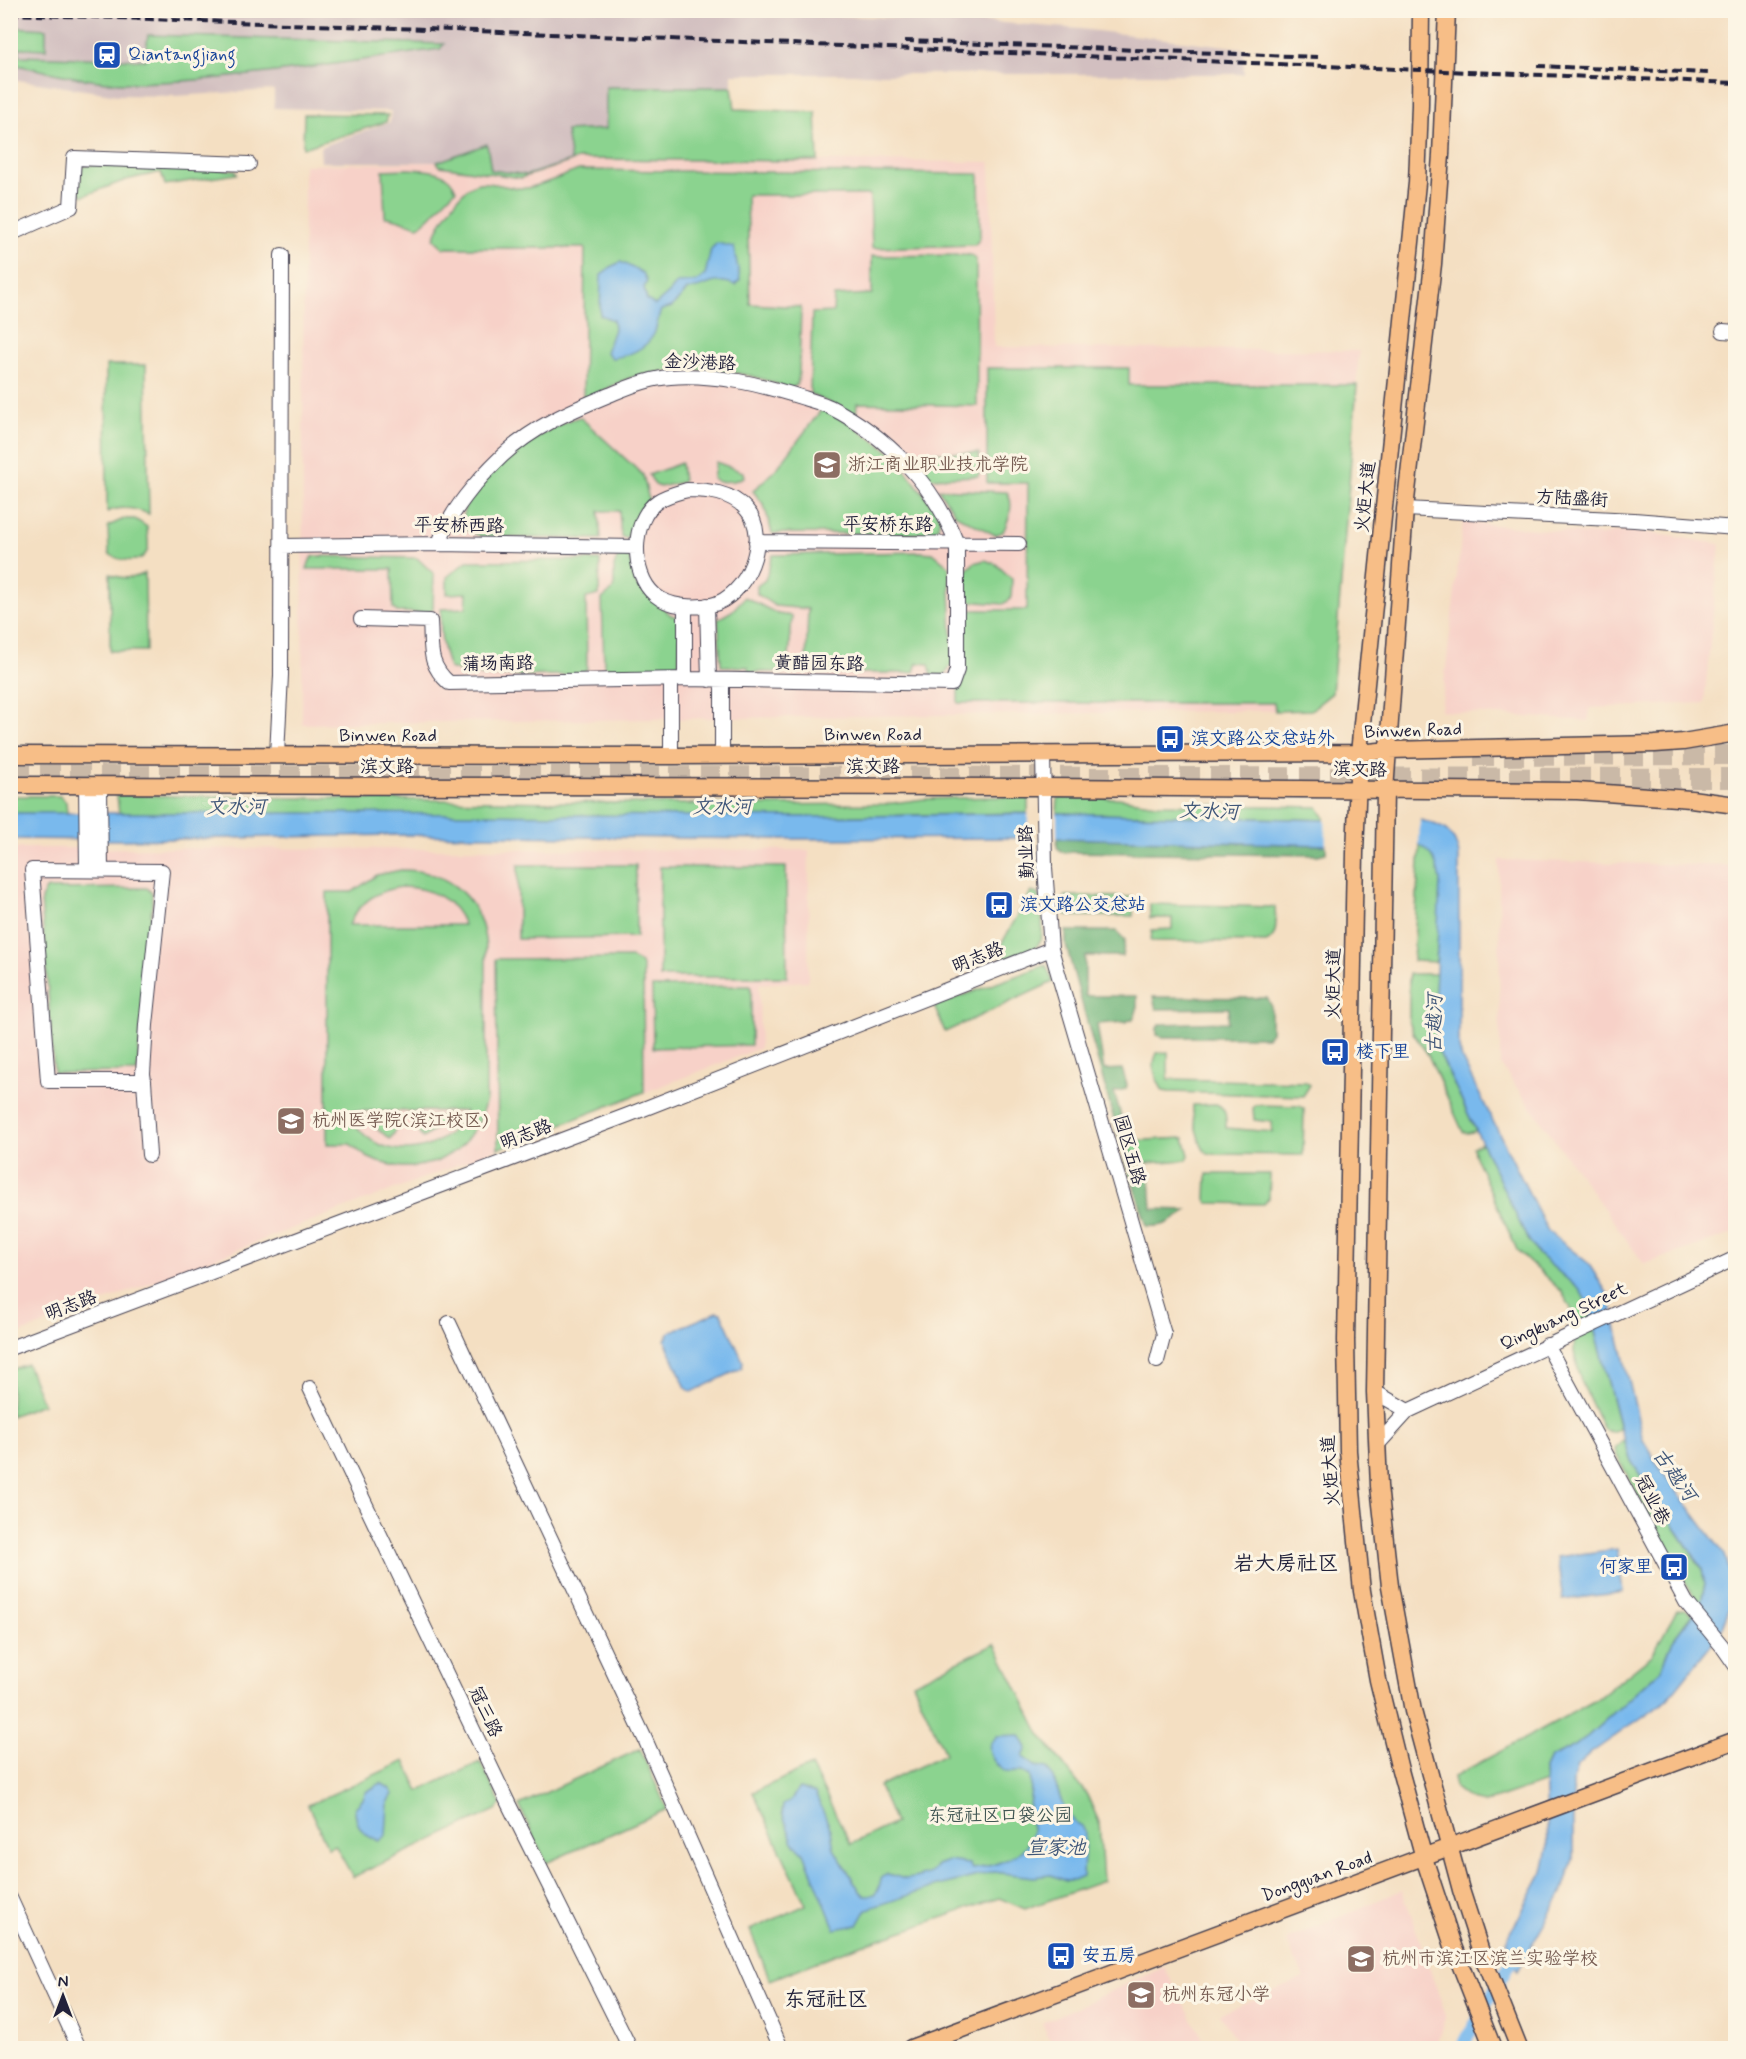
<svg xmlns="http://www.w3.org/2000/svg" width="1746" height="2059" font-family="Mynerve,'LXGW WenKai TC',sans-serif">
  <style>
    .built { fill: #f7d1c8 }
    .industrial { fill: #d2bfc0 }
    .green { fill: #8bd38f; stroke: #567a65; stroke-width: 1.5; fill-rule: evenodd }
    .forest { fill: #70b57a; stroke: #496c5a; stroke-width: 1.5 }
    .water { fill: #79b9ed; stroke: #4e6e94; stroke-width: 1.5 }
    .pier { fill: #f4dfc2 }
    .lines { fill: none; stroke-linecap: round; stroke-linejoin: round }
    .canal { stroke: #79b9ed; stroke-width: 12 }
    .highway-tunnel { stroke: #cab9a7; stroke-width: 20; stroke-dasharray: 20 10; stroke-linecap: butt }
    .minor-casing { stroke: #423e4f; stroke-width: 16 }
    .major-casing { stroke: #423e4f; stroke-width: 19 }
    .minor { stroke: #fff; stroke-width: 14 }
    .major { stroke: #f7be87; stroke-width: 16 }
    .rail { stroke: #22223b; stroke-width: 4; stroke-dasharray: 9 4.5; stroke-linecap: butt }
    .labels { text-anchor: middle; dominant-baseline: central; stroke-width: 6; stroke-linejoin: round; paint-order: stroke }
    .transit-label { font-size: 18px; fill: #164399; stroke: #fcf5e5; text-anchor: start }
    .street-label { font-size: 18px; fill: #22223b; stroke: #fcf5e5 }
    .education-label { font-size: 18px; fill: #785e54; stroke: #fcf5e5; text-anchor: start }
    .park-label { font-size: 18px; fill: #425754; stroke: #fcf5e5 }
    .water-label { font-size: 20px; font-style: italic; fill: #405779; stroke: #fcf5e5 }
    .quarter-label { font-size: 21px; fill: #22223b; stroke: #fcf5e5 }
  </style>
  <rect width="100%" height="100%" fill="#fcf5e5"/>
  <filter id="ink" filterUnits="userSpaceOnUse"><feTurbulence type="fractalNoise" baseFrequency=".0167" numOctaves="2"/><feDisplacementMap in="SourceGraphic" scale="12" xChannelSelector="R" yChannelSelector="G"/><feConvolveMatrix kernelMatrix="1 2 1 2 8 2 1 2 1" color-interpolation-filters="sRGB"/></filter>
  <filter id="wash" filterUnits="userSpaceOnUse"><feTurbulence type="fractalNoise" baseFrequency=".008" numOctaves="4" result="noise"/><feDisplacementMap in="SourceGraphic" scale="24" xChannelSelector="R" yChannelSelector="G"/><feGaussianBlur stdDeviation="1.35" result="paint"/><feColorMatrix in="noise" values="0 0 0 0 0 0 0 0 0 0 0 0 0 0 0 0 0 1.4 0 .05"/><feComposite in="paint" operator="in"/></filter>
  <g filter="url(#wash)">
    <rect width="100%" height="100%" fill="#f4dfc2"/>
    <path class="built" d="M578,159L990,162L994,347L1359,351L1332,693L1310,710L302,724L304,165L437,162L527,175Z
      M1463,522L1600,535L1631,530L1720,544L1704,703L1590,708L1588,721L1441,711Z
      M11,848L809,850L808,981L759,984L760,1048L11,1337Z
      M1499,860L1735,866V1233L1644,1264L1500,1064Z
      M1402,1890L1446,2015L1435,2048H1240L1220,2014L1304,1978L1286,1940Z
      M1164,1967L1208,2048H1054L1042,2023Z"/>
    <path class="industrial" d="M657,10L964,20L1080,29L1243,48L1244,74H732V87H606V129L571,161L527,175L490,170L487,145L437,162H321L320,147L390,122L391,111L274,108V90L175,96L118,95L11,79L10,11Z"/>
    <path class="green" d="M11,27L46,29V49L19,48V56L145,60L148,35L444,44L440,49C337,63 231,82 127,83C89,83 48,71 11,64Z
      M606,87H732L735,109L816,112L818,161L578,159L521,178L440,166L437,162L487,144L491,170L527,175L571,161L566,131L606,129Z
      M304,114L388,115L386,122L303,148Z
      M89,165L235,170L237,174L165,185L161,172L126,180L83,196L79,192L82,167Z
      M408,169C428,170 448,169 456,190C442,201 434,216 419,226C407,224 397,217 385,217L383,170Z
      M579,170L979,174L980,238L975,245L872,248L870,195H747L750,304L801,307L799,375L797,385L789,389C741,367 684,365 633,377C616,382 599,394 583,402L585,248H444L434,239C439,224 462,185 479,183C494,181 511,190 526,188C543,185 562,176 579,170Z
      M971,255L976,259L977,406L857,403L856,415L810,394L812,313L833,312L834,296L872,294V256Z
      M106,365H146L149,514C135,508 121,505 107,512Z
      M987,368H1129V385H1357L1332,693L1311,710L1275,711L1274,703H958V610H1027L1028,483H987Z
      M822,409L848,422L893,454L936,510L940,519L937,530L929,534L772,533L764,505L753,491L778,467Z
      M580,417L643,475L649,500L636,515L627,538L621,537L619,511H599L601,539L482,537L464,529C463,521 462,514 465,507C481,474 545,426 580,417Z
      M912,452L979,453V473L978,476L931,478L910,455Z
      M716,462L743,472L744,477L734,481L718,482L713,478Z
      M681,463L683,482L660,487L655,485L649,475Z
      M938,489L1007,492C1015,504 1009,520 1003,532L995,535L956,515Z
      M124,519H135L147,527C147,534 149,542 148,548C144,566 119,561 109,554L108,526Z
      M921,552L933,553L949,566L953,662L943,678L932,677L929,664L917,663L914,672L907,673H811L806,665L808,609L775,606L757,594V586L765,580L773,555Z
      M314,556L417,558L434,574L433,609L427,613L397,612L393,608L392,569H307L310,560Z
      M618,556H629L636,584L671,615L681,618L679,662L675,666L648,668L646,672C630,673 617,676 604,665L602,599L614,589V566Z
      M600,560L599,595L586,598L587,669L580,675L481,676L476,671L475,660H467V675L449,668C441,648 440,630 441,609L466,608L467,593L447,594V577L467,561Z
      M985,560L996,564L1012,579L1011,599L1003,604L964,601V572L974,563Z
      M145,573L146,651H110V574C121,579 134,579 145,573Z
      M745,597L778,614L792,616L788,672H749L748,667L721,666L718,619L732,611Z
      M117,795L749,805L885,804L924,799L1028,796V813L811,817L119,814Z
      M11,796H60L66,802L67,814L11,813Z
      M1058,798H1118L1157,804L1318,807L1326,820L1057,813Z
      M1420,845C1426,849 1433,854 1437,862C1445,881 1437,939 1436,962L1413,961Z
      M518,865H636V937L518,939Z
      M660,867H786L787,977H660Z
      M401,870C450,870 483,900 486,949V1100L479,1122L465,1142L457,1150L436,1162L413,1167H401L378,1162L367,1157L350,1144H327V892H352L377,875ZM401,887C428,887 454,898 464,925H349C358,903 378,890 401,887ZM348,1111H465C443,1162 369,1164 348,1111Z
      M147,888L152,893V903L137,1072L54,1073L41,899L46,889Z
      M1031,892L1038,894C1040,909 1048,935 1036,947C1029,954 1013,957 1004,961L998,950Z
      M1065,896L1133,897V916H1067L1064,912Z
      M1150,904L1275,907C1275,919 1280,936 1266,942L1151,941L1152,930L1172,929V918H1150Z
      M631,958L641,963L643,971L644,1092L498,1149L496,959Z
      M1046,965L1053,982L945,1032L934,1006Z
      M1409,974H1436L1434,1016L1438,1050L1476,1131L1468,1133L1463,1132L1428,1055L1413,1033L1409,1021Z
      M751,986V1045L653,1048L652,987Z
      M1168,1052V1079L1306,1082L1310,1085L1303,1096L1169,1092L1163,1091C1156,1079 1150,1067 1157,1053Z
      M1216,1104C1227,1108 1226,1118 1226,1128L1272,1132V1122L1254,1120L1253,1108L1256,1105L1300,1106L1304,1109L1303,1155L1207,1154C1199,1146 1192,1117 1193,1105Z
      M445,1114H448L449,1119L423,1138C417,1132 415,1126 415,1118L443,1116Z
      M365,1116L397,1118C398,1127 396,1132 390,1139L367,1121L364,1122L363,1120Z
      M1184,1138L1189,1155L1187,1160L1135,1164L1128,1141Z
      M1482,1143L1526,1236L1538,1254L1580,1290L1588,1305L1620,1429L1612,1432L1604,1430L1581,1381L1574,1352L1575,1324L1570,1306L1561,1291L1517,1250L1474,1154L1473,1147Z
      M1207,1174H1270L1269,1198L1264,1204L1208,1203L1206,1199Z
      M27,1364L43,1404L11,1416V1370Z
      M1624,1440L1631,1461L1702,1569L1705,1585L1700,1605L1682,1577L1616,1454L1615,1448Z
      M1685,1609L1692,1614L1673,1640L1662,1669L1588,1736L1568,1750L1550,1758L1545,1769L1546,1782L1484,1803L1470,1800L1455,1788L1453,1777L1594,1701L1652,1655L1677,1610Z
      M995,1644L1040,1734L1087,1795L1099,1822L1103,1881L1025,1909L999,1898L836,1954L770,1980L750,1930L806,1905L753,1792L811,1766L851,1844L895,1823L879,1786L945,1754L913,1683Z
      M640,1749L667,1809L546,1863L519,1805Z
      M405,1761L419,1791L480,1762L501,1804L496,1810L353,1877L335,1845L328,1848L308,1805Z"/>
    <path class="forest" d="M1057,838L1326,845V853L1318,855L1061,852L1057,847Z
      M1116,931L1125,940L1122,956H1085V996H1137V1010L1133,1019L1125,1022L1097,1024L1104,1070L1122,1069L1127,1085L1126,1089L1114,1092L1139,1178H1150L1152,1209L1187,1210C1175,1220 1164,1228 1147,1226L1122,1149L1066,945V931Z
      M1153,997L1267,998L1271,1005V1032L1267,1037H1163L1157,1035V1028L1160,1024L1228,1022L1229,1008L1156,1009Z"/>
    <path class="water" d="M717,243L734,247L740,280L735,285C713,276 707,288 687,290L672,307L661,310C658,318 657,327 654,334C646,349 628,356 612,358L606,352L614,329L613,320L600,315L601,275L612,266L621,262L643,273L647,281L644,288L647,300L655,305L670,292L677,283L696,282L705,275L711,249Z
      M10,813H340L811,817L1057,813L1326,820H1420C1442,825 1455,831 1459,855V1048L1462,1059L1548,1231L1588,1263L1609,1296L1643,1440L1661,1470L1725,1555L1730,1572V1607L1719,1635L1668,1699L1591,1753L1577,1766L1573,1781V1859L1562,1893L1517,1971L1506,1941L1543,1872L1548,1848L1545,1769L1550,1758L1568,1750L1588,1736L1662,1669L1673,1640L1700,1605L1705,1585L1702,1568L1631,1461L1619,1424L1588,1305L1580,1290L1538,1254L1526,1236L1438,1050L1434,1016L1440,881C1437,864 1434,855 1420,845H1326L1057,838L781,839L394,835L120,840L11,839Z
      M717,1312L721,1313L743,1361L742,1368L692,1392L686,1388L665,1340L670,1332Z
      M1617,1549L1623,1592L1563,1600L1557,1557Z
      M1020,1735L1027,1748L1023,1757L1035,1766L1047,1768C1062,1786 1057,1815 1082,1826L1085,1832L1083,1877L1074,1881H1065L1051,1875L1033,1877L994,1872L934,1887L867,1909L858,1925L835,1929L804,1853L793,1842L782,1813L783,1805L791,1800L799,1788L815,1793L831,1830L834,1849L860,1891L865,1896C879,1896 878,1888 882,1877L888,1874L905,1879L914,1878L931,1873L937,1865L948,1861L969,1864L972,1869C994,1866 1028,1857 1032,1832C1033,1826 1029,1820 1029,1814C1028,1801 1033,1789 1030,1776C1017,1768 1018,1774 1007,1772C997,1769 987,1753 990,1744C992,1741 995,1739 997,1736Z
      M381,1783L389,1788L393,1794L388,1803L386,1835L379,1841C363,1836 355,1825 355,1808L363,1799L366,1792Z"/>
    <path class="pier" d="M1028,810H1057V841H1028Z
      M1325,817H1420L1419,848H1326Z"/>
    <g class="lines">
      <path class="canal" d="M1461,2048L1521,1945"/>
    </g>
  </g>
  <g filter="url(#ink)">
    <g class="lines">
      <path class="highway-tunnel" d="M1474,756L1736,755
        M10,775L1736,778"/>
      <g class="minor-casing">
        <path id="minor" d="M10,234L71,207L74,158L249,164
          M1723,331L1736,332
          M687,490C708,490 731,492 746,509C772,537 747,597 711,605C694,608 669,607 655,595C630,574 631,519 658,501C667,495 677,493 687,490Z
          M1405,509L1634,520L1736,528
          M756,542L1019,544
          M281,546L439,544L637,547
          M707,605L709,680
          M361,619L430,621C432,648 427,663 449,683L685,679L952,684L957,670V544C934,484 887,436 830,407C822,403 812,401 804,398C782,391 760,385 738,381C713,377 681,374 656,379C640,382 624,389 609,395C570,411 533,427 502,456C479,478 448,513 439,544
          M685,679V606
          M722,680V756
          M1043,753L1045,867L1051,949L1164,1334L1157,1361
          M277,755L281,675L282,255
          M671,756V680
          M86,785L87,870
          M100,786L101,870
          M144,1081H48L32,870L162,871L146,1025L143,1074L144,1081L149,1155
          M449,1323L645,1739L781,2048
          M1547,1345L1686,1602L1722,1646L1736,1666
          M10,1348L628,1115L1051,949
          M310,1388L509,1805L630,2048
          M1375,1392L1408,1411
          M1377,1445L1408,1411L1736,1258
          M10,1898L79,2048"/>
      </g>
      <g class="major-casing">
        <path id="major" d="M1421,10L1420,105L1417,183L1359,753L1355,853L1346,1340L1348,1451L1362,1591L1378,1680L1400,1770L1424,1858L1453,1946L1493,2048
          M1447,10L1441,155L1433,264L1405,509L1385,791L1375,1392L1379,1486L1390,1586L1413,1711L1461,1890L1482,1955L1519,2048
          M10,755L671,756L1359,753L1389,750L1655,744L1683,742L1736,733
          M10,785L1043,787L1577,791L1691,799L1736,805
          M911,2048L1736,1740"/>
      </g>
      <use href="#minor" class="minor"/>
      <use href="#major" class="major"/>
      <path class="rail" d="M164,10L197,12
        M10,14L453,30L1736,83
        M905,41L1318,57
        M1537,66L1708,73"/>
    </g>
  </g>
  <defs>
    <g id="station-square" transform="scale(1.5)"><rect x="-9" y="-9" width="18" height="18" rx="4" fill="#1a4fb4" stroke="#fcf5e5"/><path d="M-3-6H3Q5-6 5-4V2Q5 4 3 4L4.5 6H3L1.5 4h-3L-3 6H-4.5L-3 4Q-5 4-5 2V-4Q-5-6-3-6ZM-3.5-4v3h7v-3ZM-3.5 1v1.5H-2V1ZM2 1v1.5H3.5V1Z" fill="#fff"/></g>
    <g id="university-square" transform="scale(1.5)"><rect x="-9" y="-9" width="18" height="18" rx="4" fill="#8d6e63" stroke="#fcf5e5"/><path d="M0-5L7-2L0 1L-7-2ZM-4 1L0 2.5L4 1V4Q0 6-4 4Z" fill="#fff"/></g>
    <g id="bus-square" transform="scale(1.5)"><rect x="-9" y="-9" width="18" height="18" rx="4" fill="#1a4fb4" stroke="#fcf5e5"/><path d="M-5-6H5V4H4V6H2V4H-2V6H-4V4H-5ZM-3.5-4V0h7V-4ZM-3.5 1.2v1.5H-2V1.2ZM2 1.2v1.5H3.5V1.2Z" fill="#fff"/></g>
    <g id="school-square" transform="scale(1.5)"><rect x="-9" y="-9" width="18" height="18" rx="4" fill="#8d6e63" stroke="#fcf5e5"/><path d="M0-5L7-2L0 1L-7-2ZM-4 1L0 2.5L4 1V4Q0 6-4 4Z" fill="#fff"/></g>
  </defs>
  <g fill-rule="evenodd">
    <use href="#station-square" x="107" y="55"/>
    <use href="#university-square" x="827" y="465"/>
    <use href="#bus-square" x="1170" y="739"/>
    <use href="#bus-square" x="999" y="905"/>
    <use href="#bus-square" x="1335" y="1052"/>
    <use href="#university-square" x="291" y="1121"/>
    <use href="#bus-square" x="1674" y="1567"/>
    <use href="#bus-square" x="1061" y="1956"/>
    <use href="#school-square" x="1361" y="1959"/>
    <use href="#school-square" x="1141" y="1995"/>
  </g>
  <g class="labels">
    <g class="transit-label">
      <text x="128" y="55">Qiantangjiang</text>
      <text x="1191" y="739">滨文路公交总站外</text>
      <text x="1020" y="905">滨文路公交总站</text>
      <text x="1356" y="1052">楼下里</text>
      <text x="1653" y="1567" text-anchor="end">何家里</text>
      <text x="1082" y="1956">安五房</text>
    </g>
    <g class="street-label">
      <text transform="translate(700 363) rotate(2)">金沙港路</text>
      <text transform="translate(1366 497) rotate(-84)">火炬大道</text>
      <text transform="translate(1572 499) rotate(3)">方陆盛街</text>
      <text x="888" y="525">平安桥东路</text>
      <text transform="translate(459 526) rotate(1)">平安桥西路</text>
      <text transform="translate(498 664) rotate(-1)">蒲场南路</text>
      <text transform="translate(819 664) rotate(1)">黄醋园东路</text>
      <text transform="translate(1413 731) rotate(-2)">Binwen Road</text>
      <text x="873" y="735">Binwen Road</text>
      <text x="388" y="736">Binwen Road</text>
      <text x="387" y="767">滨文路</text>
      <text x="873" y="767">滨文路</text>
      <text transform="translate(1360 770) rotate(2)">滨文路</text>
      <text transform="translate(1027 852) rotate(-92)">勤业路</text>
      <text transform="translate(978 958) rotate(-22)">明志路</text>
      <text transform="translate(1334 984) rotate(-89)">火炬大道</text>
      <text transform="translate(526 1135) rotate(-21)">明志路</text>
      <text transform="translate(1129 1150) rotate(74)">园区五路</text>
      <text transform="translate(71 1306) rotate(-21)">明志路</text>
      <text transform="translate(1564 1317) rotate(-25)">Qingkuang Street</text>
      <text transform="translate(1331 1471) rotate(-94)">火炬大道</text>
      <text transform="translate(1652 1500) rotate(62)">冠业巷</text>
      <text transform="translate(485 1712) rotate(65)">冠三路</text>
      <text transform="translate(1317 1877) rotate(-20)">Dongguan Road</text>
    </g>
    <g class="education-label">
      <text x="848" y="465">浙江商业职业技术学院</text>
      <text x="312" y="1121">杭州医学院(滨江校区)</text>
      <text x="1382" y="1959">杭州市滨江区滨兰实验学校</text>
      <text x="1162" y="1995">杭州东冠小学</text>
    </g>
    <g class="park-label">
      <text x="1000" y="1816">东冠社区口袋公园</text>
    </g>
    <g class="water-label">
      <text x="236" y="807">文水河</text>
      <text x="722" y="807">文水河</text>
      <text transform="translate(1209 812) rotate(2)">文水河</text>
      <text transform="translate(1435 1024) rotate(-89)">古越河</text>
      <text transform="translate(1674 1475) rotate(55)">古越河</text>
      <text x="1056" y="1848">宣家池</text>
    </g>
    <g class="quarter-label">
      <text x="1286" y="1564">岩大房社区</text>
      <text x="826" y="2000">东冠社区</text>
    </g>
  </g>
  <rect width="1746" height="2059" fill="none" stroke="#fcf5e5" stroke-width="36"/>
  <g transform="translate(63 1996)" stroke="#fcf5e5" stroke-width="4.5" paint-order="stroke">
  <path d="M0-4.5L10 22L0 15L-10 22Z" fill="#22223b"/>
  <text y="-9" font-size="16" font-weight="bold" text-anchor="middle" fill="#22223b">N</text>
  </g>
</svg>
